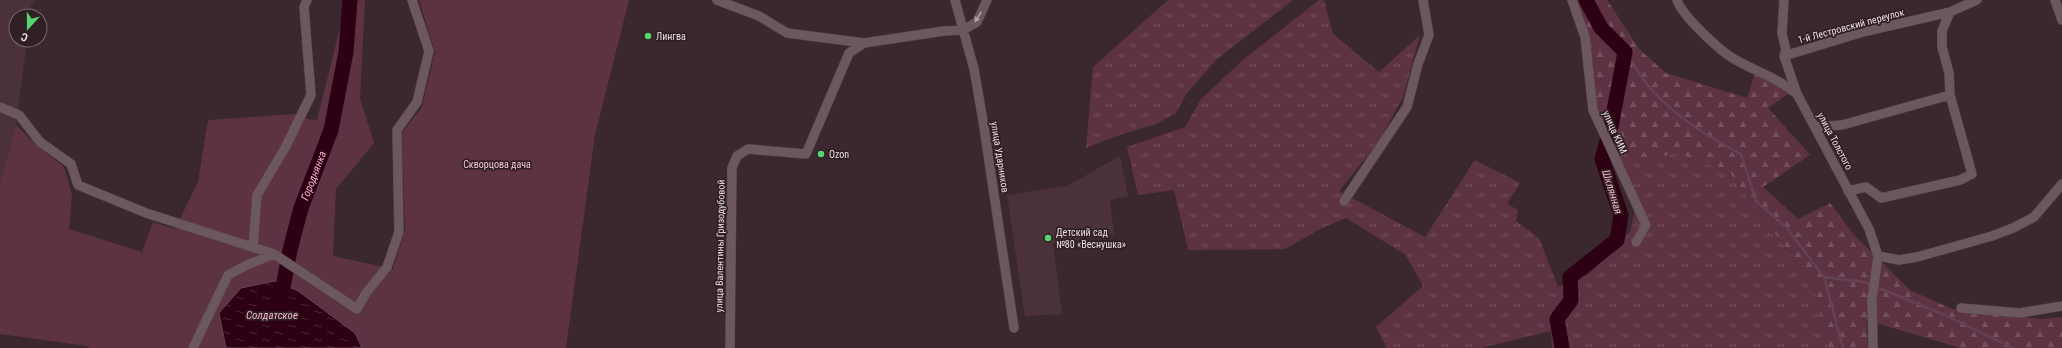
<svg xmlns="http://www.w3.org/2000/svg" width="2062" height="348" font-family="'Roboto Condensed',sans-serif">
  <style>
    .built { fill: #4b323a }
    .grass { fill: url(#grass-tufts) }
    .forest { fill: url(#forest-firs) }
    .green { fill: #5d3242 }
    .water { fill: url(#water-ripples); stroke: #654252 }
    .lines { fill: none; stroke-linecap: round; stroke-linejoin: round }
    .stream { stroke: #654252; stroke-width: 2.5 }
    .river { stroke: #2d0014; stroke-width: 15 }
    .minor-casing { stroke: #55464c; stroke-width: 10 }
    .minor { stroke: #6c575e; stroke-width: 9 }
    .oneway { fill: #b1a1a6 }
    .poi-dot { fill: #56d671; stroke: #301f25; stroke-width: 1.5 }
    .labels { text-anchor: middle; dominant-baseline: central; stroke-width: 3.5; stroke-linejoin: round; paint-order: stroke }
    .street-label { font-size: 10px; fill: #e9dde1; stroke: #301f25 }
    .poi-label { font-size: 10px; fill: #e9dde1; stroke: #301f25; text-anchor: start }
    .park-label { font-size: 10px; fill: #f2c6d4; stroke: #301f25 }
    .water-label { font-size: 11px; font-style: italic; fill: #f6b5ca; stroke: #301f25 }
  </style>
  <defs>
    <pattern id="grass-tufts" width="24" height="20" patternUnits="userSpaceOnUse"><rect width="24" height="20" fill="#5d3242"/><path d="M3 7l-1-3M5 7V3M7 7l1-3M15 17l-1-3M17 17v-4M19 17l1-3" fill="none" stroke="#744f5d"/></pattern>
    <pattern id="forest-firs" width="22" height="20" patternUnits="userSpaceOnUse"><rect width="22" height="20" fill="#5d3242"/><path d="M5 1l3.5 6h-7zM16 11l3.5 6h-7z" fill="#744f5d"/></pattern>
    <pattern id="water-ripples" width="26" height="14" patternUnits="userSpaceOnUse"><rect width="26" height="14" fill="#2d0014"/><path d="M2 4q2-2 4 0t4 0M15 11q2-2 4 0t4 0" fill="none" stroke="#4b2536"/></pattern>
  </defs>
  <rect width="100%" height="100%" fill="#3b282e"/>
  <path class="built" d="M0,0H34L31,6L30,16H16V40H27L16,125L0,183Z
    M1120,156L1128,196L1110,200L1114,234L1053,243L1062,314L1025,316L1007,195L1067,186Z"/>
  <path class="grass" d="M1168,0H1293L1216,60L1187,93L1176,113L1156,124L1119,135L1086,148L1093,67Z
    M1319,0H1324L1333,34L1379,72L1420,35L1403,97L1377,144L1339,191L1425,237L1475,160L1520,183L1507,204L1518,210L1516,221L1539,238L1558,287L1589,274L1630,232L1636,204L1605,141L1639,161L1678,152L1730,173L1813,284L1829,348H1552L1551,331L1481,348H1387L1376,327L1423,286L1406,255L1346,218L1322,228L1285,249L1188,250L1174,190L1138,195L1127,147L1185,127L1201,99L1244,59Z"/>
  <path class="forest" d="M1572,0H1607L1640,50L1666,73L1747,98L1755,74L1792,91L1768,108L1810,155L1763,187L1798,219L1830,203L1854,235L1910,290L1952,309L2043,319L2062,317V348H1961L1866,320L1868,348H1829L1813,284L1730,173L1678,153L1639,161L1605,141L1586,54Z"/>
  <path class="green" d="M347,0H365L360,98L374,143L336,189L333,256L393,269L405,230L402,133L422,107L435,52L419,0H629L595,135L566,348H89L87,346L0,334V183L16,125L37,146L64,167L72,195L69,229L142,252L153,222L175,229L198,182L208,120L295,114L308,119L317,120Z"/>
  <path class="water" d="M275,281L298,291L355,333L362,348H226L219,313L241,288Z"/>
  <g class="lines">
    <path class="stream" d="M1625,52C1634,65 1642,79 1652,90C1676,117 1710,138 1741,154L1756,201L1786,227L1824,277L1843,348
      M1824,277L1864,282L1945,315L2013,348"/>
    <g class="river">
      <path id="s1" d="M280,303L290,250L301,208L331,130L346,52L350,0"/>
      <path d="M1562,348L1557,319L1571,300L1570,277L1617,240L1621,215L1602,159L1611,127L1625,52L1601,28L1586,0"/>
    </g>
    <g class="minor-casing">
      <path id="minor" d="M717,0L759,16L787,33L864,43
        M955,0L974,69L983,121L1014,328
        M1572,0L1585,37L1593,110L1646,225L1636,242
        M1677,0C1682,16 1721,52 1736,60C1759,73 1776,77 1797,94L1869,229L1878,256L1872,299L1873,348
        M1784,0L1782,34L1786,50L1784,56L1863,32L1950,12L1977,0
        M2055,0L2062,20
        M1784,56L1796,91
        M0,107L19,115L40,142L71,164L78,185L146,213L274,254L357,309L366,293L387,267L399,232L397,130L417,102L429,51L412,0
        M1815,127L1842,125L1950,95L1949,73L1942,47V31L1950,12
        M1848,191L1866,187L1881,198L1960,180L1972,174L1950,95
        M1344,201L1407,107L1418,64L1429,35L1423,0
        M253,247L257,195L285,148L311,95L304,7L307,0
        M1878,256L1899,260L1917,257L1992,236L2013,228L2034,217L2062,184
        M1961,308L2020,313L2062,306
        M193,348L228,275L249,264L274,254
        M730,348L732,168L737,156L748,149L806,154L849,53L864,43L944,31L963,30L977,22L987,0"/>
    </g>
    <use href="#minor" class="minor"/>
  </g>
  <defs><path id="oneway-solid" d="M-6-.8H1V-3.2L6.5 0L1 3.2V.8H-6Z"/></defs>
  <use class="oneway" href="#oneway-solid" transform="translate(978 17) rotate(123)"/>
  <g class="poi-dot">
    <circle cx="648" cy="36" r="4"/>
    <circle cx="821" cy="154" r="4"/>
    <circle cx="1048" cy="238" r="4"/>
  </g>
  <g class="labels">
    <g class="street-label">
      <text transform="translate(1851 26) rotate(-15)">1-й Лестровский переулок</text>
      <text transform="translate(1615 132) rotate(66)">улица КИМ</text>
      <text transform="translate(1835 141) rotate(62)">улица Толстого</text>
      <text transform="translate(1000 157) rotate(81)">улица Ударников</text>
      <text transform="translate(720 246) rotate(-89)">улица Валентины Гризодубовой</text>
    </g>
    <g class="poi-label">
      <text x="656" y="36">Лингва</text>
      <text x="829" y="154">Ozon</text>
      <text x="1056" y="232">Детский сад<tspan x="1056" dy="12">№80 «Веснушка»</tspan></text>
    </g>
    <g class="park-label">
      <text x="497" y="164">Скворцова дача</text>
    </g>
    <g class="water-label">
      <text stroke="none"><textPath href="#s1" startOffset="132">Городнянка</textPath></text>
      <text transform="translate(1612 192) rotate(73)">Шклянная</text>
      <text x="272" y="315">Солдатское</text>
    </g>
  </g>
  <g transform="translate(28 28) rotate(201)"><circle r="19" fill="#301f25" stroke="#7a6b70"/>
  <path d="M0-3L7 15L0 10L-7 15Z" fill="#56d671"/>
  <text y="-6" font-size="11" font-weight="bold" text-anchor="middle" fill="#e9dde1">С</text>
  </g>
</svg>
